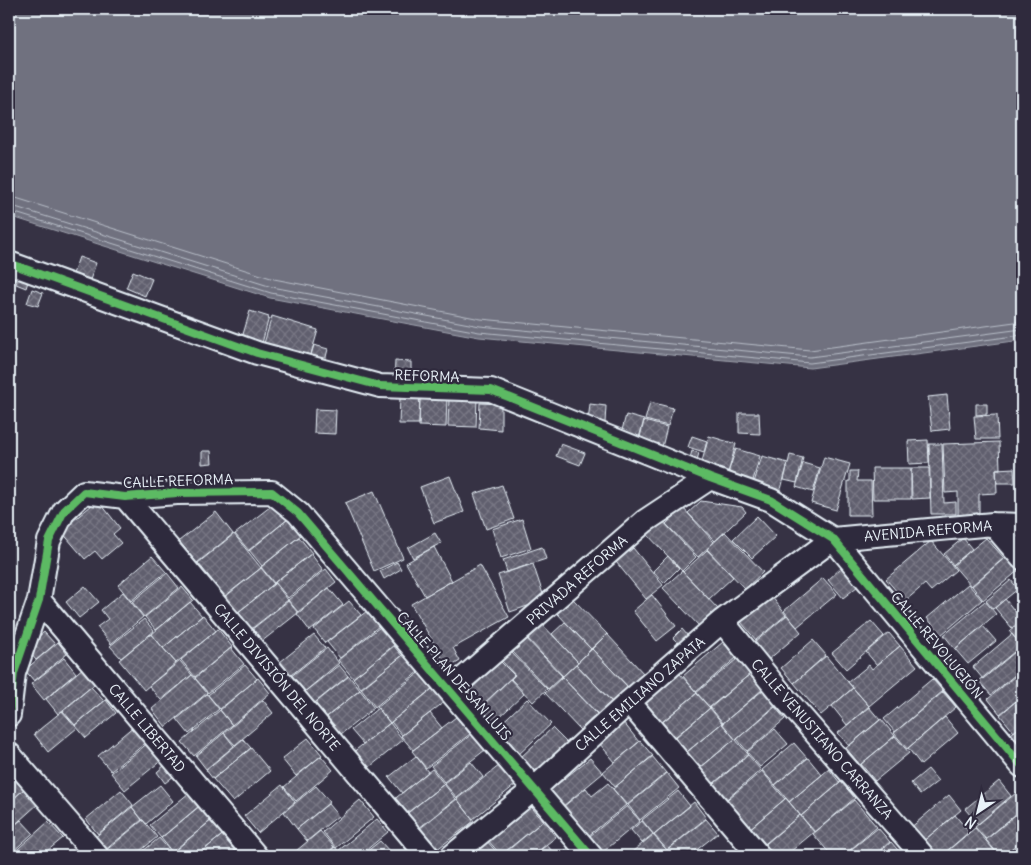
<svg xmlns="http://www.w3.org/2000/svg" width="1031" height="865" font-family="Delius,sans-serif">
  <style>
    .water { fill: #70717f; stroke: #a0a4af }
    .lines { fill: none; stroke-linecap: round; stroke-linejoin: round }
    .shore { stroke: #b8bec8; stroke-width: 1 }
    .building { fill: url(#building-cross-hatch); stroke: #e8f1f8 }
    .street-casing { stroke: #e8f1f8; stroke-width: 26 }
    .street { stroke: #2f2a3d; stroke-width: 22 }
    .cycleway-casing { stroke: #2f2a3d; stroke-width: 11 }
    .cycleway { stroke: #5cba63; stroke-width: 8 }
    .labels { text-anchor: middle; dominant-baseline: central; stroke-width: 4.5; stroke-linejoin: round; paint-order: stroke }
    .street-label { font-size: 14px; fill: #e8f1f8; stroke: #2f2a3d }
  </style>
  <defs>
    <pattern id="building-cross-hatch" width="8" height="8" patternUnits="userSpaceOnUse" patternTransform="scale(1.25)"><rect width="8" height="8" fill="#605e6e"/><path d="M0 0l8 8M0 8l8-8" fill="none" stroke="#777683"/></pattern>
  </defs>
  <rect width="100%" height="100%" fill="#363244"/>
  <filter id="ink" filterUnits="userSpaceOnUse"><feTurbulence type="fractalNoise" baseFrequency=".02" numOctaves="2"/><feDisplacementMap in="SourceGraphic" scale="10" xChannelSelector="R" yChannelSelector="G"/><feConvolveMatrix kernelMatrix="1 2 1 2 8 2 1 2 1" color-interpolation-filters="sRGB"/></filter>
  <g filter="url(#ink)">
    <path class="water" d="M9,9H1022V340L810,368L479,337L270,298L9,216Z"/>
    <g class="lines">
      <path class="shore" d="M9,197L16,198L274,279L481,319L810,350L1022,321
        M9,205L272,287L480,326L810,357L1022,329
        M9,211L271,293L479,332L810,363L1022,335"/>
    </g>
    <path class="building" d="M79,257L96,263L90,280L73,274Z
      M9,265L19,268L13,284L9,282Z
      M21,268L31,272L26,288L16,284Z
      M133,271L152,279L145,296L126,288Z
      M32,289L43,293L38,306L27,303Z
      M250,311L269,317L261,347L241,341Z
      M272,316L318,330L309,361L263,347Z
      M314,345L328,349L324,365L309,361Z
      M395,361L411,362V383L394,382Z
      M420,395L447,396L446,427L419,426Z
      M947,395L950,429L932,431L928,397Z
      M400,397L420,398L419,424H399Z
      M449,398L477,399L476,427L448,426Z
      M650,402L673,408L668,426L645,420Z
      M480,403L501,404V430L479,428Z
      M590,404L606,406L605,423L588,421Z
      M976,404H987V414L976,415Z
      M315,409L336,410L335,434L314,433Z
      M739,413H759L760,434L739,433Z
      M626,415L644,420L639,438L621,434Z
      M997,415L998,439H976L974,416Z
      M644,421L667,427L662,447L639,441Z
      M692,436L707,441L704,452L688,447Z
      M709,436L736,444L728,473L701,465Z
      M928,440L929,463L909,464L908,441Z
      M1020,440H1022V466H1019Z
      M999,442L1000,469H996L997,493L979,494V518H958V492L945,493L943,444Z
      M561,444L585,453L580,465L556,456Z
      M929,444H942L944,503L956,502V514H931Z
      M736,449L760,456L752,484L727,476Z
      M202,451H211L212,463L202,464Z
      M692,451L699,453L697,460L690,458Z
      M790,455L803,458L797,483L784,480Z
      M762,456L788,463L780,493L753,486Z
      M824,457L850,464L836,510L811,503Z
      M803,463L820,468L813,492L796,487Z
      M872,468H911V499H873Z
      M911,468H929L930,498L912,499Z
      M1014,468L1015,483H997L996,469Z
      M850,471H858L857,481H871L872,515H848V481H850Z
      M450,476L464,512L434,523L420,487Z
      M502,485L514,519L486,529L474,494Z
      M374,491L403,558L374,571L345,503Z
      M98,500L120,528L113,534L121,543L102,559L95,551L85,559L61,531Z
      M701,501L742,507L746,512L715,541L688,513Z
      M275,503L288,519L249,551L235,534Z
      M683,508L714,542L698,557L666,524Z
      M216,512L233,534L197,563L179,541Z
      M757,516L776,536L752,558L733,539Z
      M660,518L696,557L682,571L645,532Z
      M288,519L301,535L262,566L249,550Z
      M522,519L531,548L501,558L492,529Z
      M725,532L763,572L745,589L707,549Z
      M435,533L441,543L413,558L408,548Z
      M234,534L261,568L225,596L198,563Z
      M299,537L312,553L274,583L261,567Z
      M963,538L972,549L953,565L944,554Z
      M986,538L1004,558L971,586L953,565Z
      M931,541L956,570L931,591L925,584L905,601L886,579Z
      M629,543L663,585L646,599L612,557Z
      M434,547L452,581L425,596L406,563Z
      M542,547L546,559L507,572L503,560Z
      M707,550L733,577L709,599L683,572Z
      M311,554L323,570L288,598L275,582Z
      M152,556L166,572L131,601L118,585Z
      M668,556L679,568L664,583L653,571Z
      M1007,556L1019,570L983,600L972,586Z
      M397,562L401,569L384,579L380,571Z
      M533,564L545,600L510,612L498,575Z
      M480,565L509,617L453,648L460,661L448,668L411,604Z
      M842,567L858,586L843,598L828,580Z
      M261,568L274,584L237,613L225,597Z
      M326,569L336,582L298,612L288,600Z
      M682,571L719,610L700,627L663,588Z
      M167,573L179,588L144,617L132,602Z
      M823,578L837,594L797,627L784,611Z
      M1011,580L1018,589L993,609L986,601Z
      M275,583L288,600L250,630L237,613Z
      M968,584L982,600L941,635L927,618Z
      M85,586L99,602L79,618L66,602Z
      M182,587L193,600L156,630L145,617Z
      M329,588L343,605L310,631L297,614Z
      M123,592L143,617L111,644L97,627L108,619L101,610Z
      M652,595L676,626L657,641L633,611Z
      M772,597L786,615L756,640L741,622Z
      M572,598L607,634L591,649L557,613Z
      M1005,599L1022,620L1012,628L995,608Z
      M288,601L298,613L261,642L251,630Z
      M349,601L361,615L325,643L314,629Z
      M985,601L996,614L955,649L944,635Z
      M190,602L202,616L163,648L152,634Z
      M367,611L379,626L340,658L327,642Z
      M203,615L216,631L176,663L163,648Z
      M787,615L801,632L768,660L754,643Z
      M144,619L154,631L121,658L110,646Z
      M1022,620V646L1009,631Z
      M871,621L884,636L846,669L832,653Z
      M565,622L591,649L578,662L552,634Z
      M541,623L578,662L563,676L526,637Z
      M983,626L996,641L968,664L955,649Z
      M380,627L394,645L353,678L338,660Z
      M218,629L232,647L195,677L181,660Z
      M682,629L688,636L679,644L673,638Z
      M44,632L55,644L36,660L26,648Z
      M889,633L900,646L877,665L866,652Z
      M151,634L176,663L144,690L119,660Z
      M607,634L644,674L629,688L592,649Z
      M1012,634L1022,646L983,679L973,667Z
      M314,635L325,648L291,675L280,662Z
      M525,637L562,676L548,689L511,650Z
      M813,640L826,655L794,683L781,668Z
      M58,642L67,654L34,681L25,670Z
      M723,642L736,658L696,692L683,676Z
      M394,646L402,656L361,688L353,678Z
      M900,646L917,666L869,706L848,682L869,665L872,669Z
      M1020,647L1022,650V669L991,695L979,681Z
      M231,648L244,664L208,693L195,678Z
      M327,648L339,663L303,693L290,677Z
      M592,649L629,688L613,703L576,664Z
      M509,650L547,689L533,702L511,679L515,675L500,659Z
      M404,654L418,672L375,707L361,689Z
      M826,656L853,688L821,715L794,683Z
      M64,658L76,673L44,700L31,684Z
      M737,659L750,674L710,708L696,693Z
      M180,661L192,675L161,700L149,686Z
      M500,661L514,675L479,708L466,694Z
      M576,664L612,702L598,714L562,677Z
      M245,665L257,679L220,709L208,695Z
      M339,665L348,676L312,705L303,693Z
      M84,667L97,682L58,714L46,699Z
      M1022,670V696L1000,714L988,699Z
      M419,673L432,689L390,723L377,707Z
      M680,674L697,693L658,726L641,706Z
      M750,674L763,690L723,723L710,707Z
      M192,675L207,693L166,727L152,709Z
      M349,676L360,690L320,722L309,708Z
      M562,677L597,714L580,730L545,693Z
      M258,678L270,693L232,725L220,710Z
      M510,679L524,694L493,723L479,709Z
      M932,679L943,691L895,732L884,719Z
      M91,687L104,701L75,725L63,711Z
      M433,688L444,702L402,735L391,722Z
      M853,688L869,706L847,725L832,706Z
      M763,689L776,705L736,740L722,724Z
      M360,690L374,708L336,738L322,721Z
      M943,692L956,707L907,749L894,733Z
      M697,693L710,708L670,742L657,726Z
      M207,694L219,709L189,734L177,719Z
      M1022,696V725L1014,732L1000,715Z
      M527,699L551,724L517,756L493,731Z
      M106,700L116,713L86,738L75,725Z
      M263,700L273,713L235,745L224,733Z
      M775,707L785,719L747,751L737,739Z
      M869,707L880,720L849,746L838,733Z
      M378,708L390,723L363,744L351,730Z
      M710,708L722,723L682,756L670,741Z
      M220,710L232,725L194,756L182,742Z
      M62,711L77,728L48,752L34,734Z
      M430,713L442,728L413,750L401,736Z
      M456,717L470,734L426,768L412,751Z
      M945,717L958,733L921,765L908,748Z
      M881,719L895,736L860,765L846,748Z
      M623,722L639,742L615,762L599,743Z
      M390,723L403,740L366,770L352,753Z
      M722,723L735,739L695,772L682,756Z
      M135,725L148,741L111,771L98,756Z
      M1022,725V747L1011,734Z
      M552,728L567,743L535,773L520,758Z
      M775,729L788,744L760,767L747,752Z
      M224,733L234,746L206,769L196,756Z
      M472,734L485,750L444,782L431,766Z
      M895,736L909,753L875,781L861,764Z
      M308,738L322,755L296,776L282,759Z
      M243,739L251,748L213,779L206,770Z
      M735,739L748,754L707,789L694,773Z
      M640,741L653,756L615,787L603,772Z
      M149,742L163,759L125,790L111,773Z
      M794,743L807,758L775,785L762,770Z
      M251,748L270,771L233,802L213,779Z
      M748,755L761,770L722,803L709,788Z
      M321,756L333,770L296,801L284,787Z
      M416,756L428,772L402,793L389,777Z
      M652,756L666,773L627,805L613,789Z
      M590,758L603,773L562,807L549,791Z
      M808,758L822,775L789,802L775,785Z
      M471,762L483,777L457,798L444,783Z
      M166,764L175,775L165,783L157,772Z
      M500,765L515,785L473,819L457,799Z
      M432,769L444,784L404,816L392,801Z
      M829,769L840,783L801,816L789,802Z
      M928,769L938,781L920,795L911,783Z
      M9,771L25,788L9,803Z
      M762,771L785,799L748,830L724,802Z
      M667,773L679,788L640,820L628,805Z
      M999,781L1011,796L978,824L965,809Z
      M841,782L855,798L815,832L801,816Z
      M608,783L626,805L587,837L563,807L586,788L592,796Z
      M444,784L456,799L414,832L402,817Z
      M160,785L173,801L146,824L132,807Z
      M282,785L295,802L258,833L244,816Z
      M316,786L330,802L297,829L284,812Z
      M1022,788V809L986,839L975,827Z
      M24,789L38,804L9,830V803Z
      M121,790L133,805L98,834L86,819Z
      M678,791L690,806L654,835L642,820Z
      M189,793L199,806L161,838L150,825Z
      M949,795L961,810L921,843L909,829Z
      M786,798L800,815L761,847L747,831Z
      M457,799L474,821L436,850L419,829Z
      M360,800L374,817L336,848L323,832Z
      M854,800L877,827L843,856H832L813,834Z
      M694,802L706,818L667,850L654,835Z
      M528,803L543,821L501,855L486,838Z
      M328,804L338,816L307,841L297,829Z
      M201,805L213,819L172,852L161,838Z
      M627,806L640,821L603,852L590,836Z
      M132,807L142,820L104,851L94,838Z
      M1022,809V840L1002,856H1000L986,840Z
      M800,815L814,832L785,856H769L761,848Z
      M955,815L969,832L941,856H934L922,842Z
      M213,819L225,833L196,856H175L172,853Z
      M377,819L388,832L359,856H343L338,851Z
      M706,819L718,833L689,856H668L665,852Z
      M21,820L33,833L9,855V830Z
      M143,820L157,837L134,856H107L104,852Z
      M543,821L556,837L532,856H501Z
      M642,821L653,834L642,843L631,830Z
      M48,822L63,838L41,856H10Z
      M878,828L890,842L873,856H843Z
      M975,828L999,856H941Z
      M228,830L241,845L228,856H197Z
      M320,831L334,847L324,856H290Z
      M653,835L667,850L660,856H627Z
      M159,838L172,853L168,856H137Z
      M486,840L500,856H466Z
      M380,841L391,853L386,856H361Z
      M1022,841V856H1012L1009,852Z
      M891,842L903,856H875Z
      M547,845L556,856H533Z
      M240,847L248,856H228Z
      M335,847L342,856H324Z
      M568,848L575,856H559Z"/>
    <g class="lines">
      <g class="street-casing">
        <path id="street" d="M9,263L257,353L380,386L491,390L710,478L771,500L833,539L1022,766
          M125,497L428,856
          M993,524L1022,558
          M833,539L993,524L1022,525
          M39,600L256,856
          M722,621L783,696L923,856
          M450,690L645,521L710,478
          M629,702L759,856
          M9,715L14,673L39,600L49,541L64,511L84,492L125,497L177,493L272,492L298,513L591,856
          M9,754L97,856
          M452,856L534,789L629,702L722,621L833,539"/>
      </g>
      <use href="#street" class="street"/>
      <g class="cycleway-casing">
        <path id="cycleway" d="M9,263L257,353L380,386L491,390L710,478L771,500L833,539L1022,766
          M9,715L14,673L39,600L49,541L64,511L84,492L125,497L177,493L272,492L298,513L591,856"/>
      </g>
      <use href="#cycleway" class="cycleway"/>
    </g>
  </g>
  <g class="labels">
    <g class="street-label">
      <text transform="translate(427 376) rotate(2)">REFORMA</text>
      <text transform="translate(178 481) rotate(-2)">CALLE REFORMA</text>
      <text transform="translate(928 531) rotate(-5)">AVENIDA REFORMA</text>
      <text transform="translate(577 580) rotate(-41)">PRIVADA REFORMA</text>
      <text transform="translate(937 645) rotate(50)">CALLE REVOLUCIÓN</text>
      <text transform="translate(454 676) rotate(49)">CALLE PLAN DE SAN LUIS</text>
      <text transform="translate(277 677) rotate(50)">CALLE DIVISIÓN DEL NORTE</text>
      <text transform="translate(640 694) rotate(-41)">CALLE EMILIANO ZAPATA</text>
      <text transform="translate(147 728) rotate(50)">CALLE LIBERTAD</text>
      <text transform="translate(822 739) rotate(49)">CALLE VENUSTIANO CARRANZA</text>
    </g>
  </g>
  <rect width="1031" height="865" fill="none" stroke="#2f2a3d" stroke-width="30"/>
  <rect x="15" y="15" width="1001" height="835" fill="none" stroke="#e8f1f8" stroke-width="2" filter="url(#ink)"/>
  <g transform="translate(978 812) rotate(215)" stroke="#2f2a3d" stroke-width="4" paint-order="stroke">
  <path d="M0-4L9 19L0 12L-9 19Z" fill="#e8f1f8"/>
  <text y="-8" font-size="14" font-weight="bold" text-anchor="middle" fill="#e8f1f8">N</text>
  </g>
</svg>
